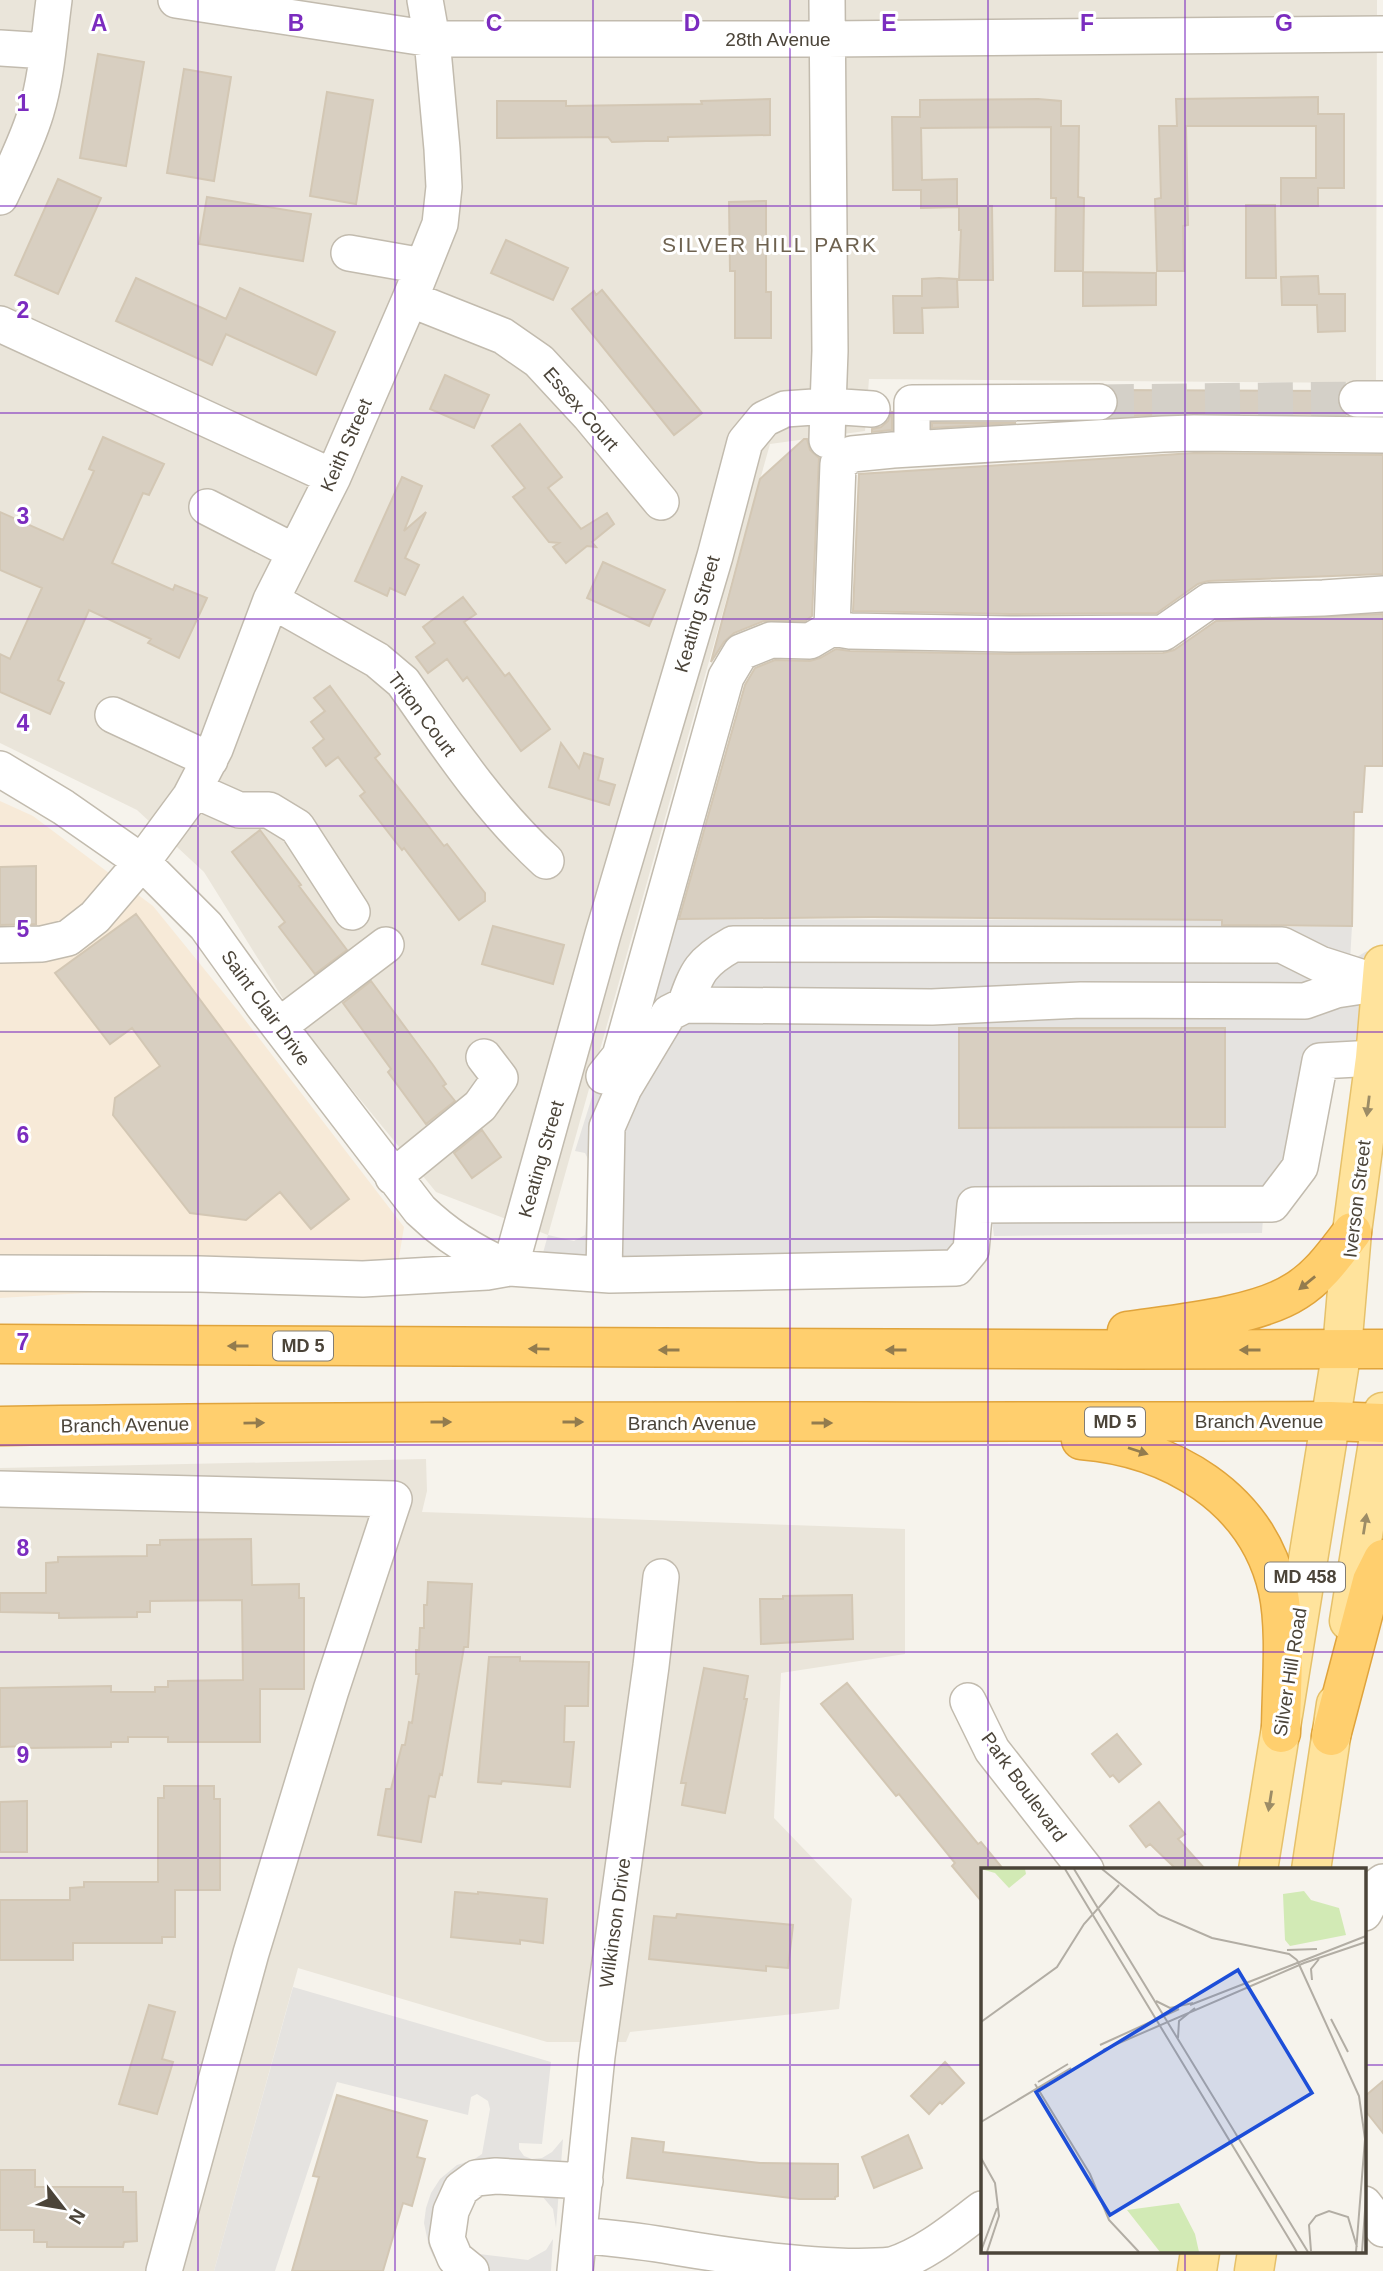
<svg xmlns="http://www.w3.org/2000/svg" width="1383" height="2271" font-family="Arial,sans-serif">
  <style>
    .residential { fill: #eae5da }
    .commercial { fill: #f7ead8 }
    .parking { fill: #e5e3e0 }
    .building { fill: #d8cfc1; stroke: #d3c7b4; stroke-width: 2 }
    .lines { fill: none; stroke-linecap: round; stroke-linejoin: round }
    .minor-tunnel { stroke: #d4d0c8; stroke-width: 35; stroke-dasharray: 35 18; stroke-linecap: butt }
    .minor-casing { stroke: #c2bbae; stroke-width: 38 }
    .major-casing { stroke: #e6c16a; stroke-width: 41 }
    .highway-casing { stroke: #e0a43c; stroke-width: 41 }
    .minor { stroke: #fff; stroke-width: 35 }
    .major { stroke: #ffe39c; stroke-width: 38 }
    .highway { stroke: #ffcf6e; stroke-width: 38 }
    .oneway { fill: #9c8c66 }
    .oneway2 { fill: #937c4e }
    .grid { fill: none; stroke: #7b2cbf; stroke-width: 2; stroke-opacity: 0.55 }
    .labels { text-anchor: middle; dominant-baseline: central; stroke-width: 6; stroke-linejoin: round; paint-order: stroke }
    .shield { fill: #fff; stroke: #817c74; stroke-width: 2 }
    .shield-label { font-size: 18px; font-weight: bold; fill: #4b4439 }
    .street-label { font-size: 19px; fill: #4b4439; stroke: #fff }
    .neighbourhood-label { font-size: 21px; letter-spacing: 2px; fill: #6e6250; stroke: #fff }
    .inset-road { fill: none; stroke: #b2ada4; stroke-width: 2 }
    .view { fill: #1d4ed8; fill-opacity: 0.15; stroke: #1d4ed8; stroke-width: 3.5 }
    .inset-edge { fill: none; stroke: #4b4439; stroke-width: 3.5 }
    .grid-label { font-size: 23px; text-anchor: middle; font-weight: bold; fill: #7b2cbf; stroke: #fff; stroke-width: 6; stroke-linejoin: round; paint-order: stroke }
  </style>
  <rect width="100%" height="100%" fill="#f6f3ec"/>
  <path class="residential" d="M0,0H1377L1376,383L869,379L865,431L770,444L548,1235L436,1192L300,1026L204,872L137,810L0,743Z
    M426,1459L427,1491L422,1512L905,1529V1654L781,1673L774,1818L852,1899L839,2009L630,2032L626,2042H547L298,1968L214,2271H0V1468Z"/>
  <path class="commercial" d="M0,801L33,816L153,906L239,1012L404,1227L394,1288L153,1289L0,1298Z"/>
  <path class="parking" d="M670,919L1222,920V928L1352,926L1350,961L1367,951L1353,1074L1342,1073L1334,1079L1263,1218L1262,1233L994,1236L992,1220L987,1222L988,1253L984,1261L534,1285L548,1235L574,1241L585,1235L590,1163L585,1153L575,1151L604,1059Z
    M293,1987L551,2062L542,2144L519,2143V2149L524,2156L532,2159L542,2158L552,2152L563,2139L556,2228L553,2209L542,2196L531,2191L482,2190L461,2208L466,2245L479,2254L528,2260L546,2250L553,2239L551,2271H444L433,2256L429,2247L424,2223L426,2208L431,2193L440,2179L457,2165L473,2160L482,2154L490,2109L488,2101L477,2094L471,2097L468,2115L337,2082L275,2271H214Z"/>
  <path class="building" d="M98,54L144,62L126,166L80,158Z
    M184,69L231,77L214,181L167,173Z
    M327,92L373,100L356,204L310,196Z
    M1318,97V114H1344V188H1318V206H1281V178H1316V126H1186L1188,225L1183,226L1184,271H1157L1155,199L1161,198L1159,126H1177L1176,99Z
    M770,99V135L668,137V141H646L612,142L608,137L497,138V101H566V106L702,104L701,101Z
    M1038,99L1061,101V126H1079L1078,197L1084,198L1083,271H1055L1056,198H1051V127L921,128L922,180L957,179V207L921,208V190H893L892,117H920V100Z
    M58,179L101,198L58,294L15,275Z
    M207,197L311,214L303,261L199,244Z
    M766,201V292H771V338H735V271H730L729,202Z
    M1246,205H1275L1276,278H1246Z
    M959,206H992L993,280H959L961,230H959Z
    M506,240L568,268L553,300L491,273Z
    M1083,272L1156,273V305L1083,306Z
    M1318,276L1319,294H1345V331L1318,332L1317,305H1282L1281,277Z
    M136,278L226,319L240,288L335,332L316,375L226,334L212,365L116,321Z
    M939,278L957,279L958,307L922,308L923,333H894L893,296H922V279Z
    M602,290L702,413L674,435L572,309L594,291L596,295Z
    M445,375L489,395L474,428L430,409Z
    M1115,390L1339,391L1337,400L1339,408L1345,414L1193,413L1112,417L1117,411L1119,403Z
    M892,411V430L872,432V429L881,427L888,421Z
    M932,423H1016L932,428Z
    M520,424L562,477L548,488L581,529L607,513L614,524L592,542L596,547L587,546L566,563L553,547L559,543L549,542L513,497L525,488L492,446Z
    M103,437L164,464L149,495L143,493L112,563L173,590L175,585L207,598L179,658L148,643L151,639L89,610L58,680L64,683L50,714L0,692V654L10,659L42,588L0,570V512L63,540L94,471L89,469Z
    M804,439H807L810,450L819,458L812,616L805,621H764L734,633L724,642L711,662L760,479Z
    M1194,453L1383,455V574L1208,581L1198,584L1157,613L1010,614L853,611L859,474Z
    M402,477L422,486L404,531L426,512L405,558L419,565L405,595L390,588L387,596L355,581Z
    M603,562L665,590L649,626L587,598Z
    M463,597L476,614L464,622L505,676L509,673L550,729L521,751L467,677L463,681L447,659L428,673L416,657L435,643L423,627Z
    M1383,614V766H1365L1362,812H1354L1352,926L1222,925V920L873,917L679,919L745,685L755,668L775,660L810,661L820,658L836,649L850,651L1010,654L1163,653L1174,650L1216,621Z
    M330,686L380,754L375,758L444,846L447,844L485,893V901L459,920L404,848L402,850L360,796L365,792L338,757L326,766L313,748L324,739L311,722L325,711L314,698Z
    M561,743L579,768L584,753L603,759L598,780L615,785L609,805L549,787Z
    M260,830L301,885L299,886L347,950L315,974L279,927L285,922L232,852Z
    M36,866V924L0,925V867Z
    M136,914L349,1199L311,1229L280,1192L246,1220L190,1213L113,1115L115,1098L160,1066L132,1028L110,1044L55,973Z
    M493,926L564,945L553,984L482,964Z
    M371,981L433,1065L446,1084L443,1086L455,1101L426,1124L388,1072L391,1069L343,1003Z
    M959,1028H1225V1127L959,1128Z
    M482,1130L501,1157L472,1178L454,1153Z
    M251,1539L252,1585L299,1584V1598H304V1689H260V1742H168V1737H128V1742H111V1747L26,1748V1746L0,1747V1688L111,1686V1692H155V1687H168V1681L243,1680L242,1600L150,1601V1612H137V1617L59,1618V1613L0,1612V1593H46V1563L58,1562V1557L147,1556V1545H160V1540Z
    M428,1582L472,1584L468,1647H464L442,1775L440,1774L435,1797L429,1796L421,1842L378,1835L386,1789H391L402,1745H405L409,1722L412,1723L419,1674H416V1650H419L420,1628H424V1605H427Z
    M852,1595L853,1639L761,1644L760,1599H783V1596Z
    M489,1657H520V1661L589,1662L588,1706H565L564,1742H574L570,1787L502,1781L501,1784L478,1782Z
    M704,1668L748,1676L744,1699H747L725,1813L682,1805L686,1783H681Z
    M847,1683L978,1844L981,1842L1004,1870H982V1902L952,1866L955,1863L899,1794L896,1796L821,1704Z
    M1117,1734L1141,1764L1119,1782L1113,1775L1110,1777L1092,1754Z
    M164,1786H214V1799H220V1890H175V1937H162V1943H73V1960H0V1900H70V1888L84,1887V1882H158V1798H164Z
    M27,1801V1852H0V1802Z
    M1159,1802L1185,1834L1178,1839L1206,1870H1177L1150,1844L1146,1847L1130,1826Z
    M455,1892L478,1894V1892L547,1899L543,1943L520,1940V1944L451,1937Z
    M677,1914L793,1925L788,1968L766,1966V1971L649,1959L654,1916L676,1918Z
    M149,2005L175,2012L162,2059L173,2062L157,2114L119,2104Z
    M945,2062L964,2083L942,2104L940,2102L929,2114L911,2096Z
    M1383,2081V2133L1364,2109V2097Z
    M337,2095L427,2121L417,2157L425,2159L412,2206L403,2203L383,2271H292L319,2177L313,2176Z
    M908,2135L922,2168L874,2188L862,2157Z
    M632,2138L664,2142L663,2152L760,2163L838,2164V2196L835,2197V2199H799L627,2178Z
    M0,2170H35V2187H123V2192H136L137,2241L124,2242L123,2247H47V2242H34V2230H0Z"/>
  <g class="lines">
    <path class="minor-tunnel" d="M1099,402L1357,399"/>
    <g class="minor-casing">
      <path id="minor" d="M176,0L432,39H827L1383,34
        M0,48L47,51
        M0,197C13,169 27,142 36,112C47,76 49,37 54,0
        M349,253L423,266
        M410,299L503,336L539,361L589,415L661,502
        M0,324L333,477
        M1357,399H1383
        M1383,435L1194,433L1163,434L893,450L852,454L838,464L832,628L850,631L1010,634L1163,633L1209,601L1323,598L1383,594
        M827,440L828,406L872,409
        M912,448V403L1099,402
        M207,507L295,552
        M271,600L377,660L403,682C447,745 489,809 546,861
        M113,715L210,760
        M0,769L63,807L142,862L206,926L262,1004L420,1210C447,1236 475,1254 510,1268L603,934L715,556L745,442L764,419L785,409L828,406L830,351L827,0
        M194,790L239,810H269L297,827L352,912
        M0,945L42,944L68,938L95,917L142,862L190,797L215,749L271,600L333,477L410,299L440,224L444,187L442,149L432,39L425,0
        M685,1005C697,971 701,962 733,944L1282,945L1320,964L1373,981
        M279,1026L386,945
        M604,1076L620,1056L726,677L741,652L771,640L810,641L832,628
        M393,1177L480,1106L500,1078L484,1057
        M0,1273L199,1274L363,1279L487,1272L510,1268L610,1275L956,1268L971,1250L975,1205L1272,1204L1300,1167L1320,1061L1375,1058
        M604,1274L607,1127L624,1088L669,1013L685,1005L932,1007L1081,1000L1305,1001L1336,990L1381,983
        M0,1489L394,1499L331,1690L251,1953L164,2271
        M968,1701L992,1750L1086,1870
        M1364,1913L1379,1885L1383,1882
        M1364,2204L1383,2229
        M579,2235C611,2238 643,2241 675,2247C735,2257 834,2271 892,2265C926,2254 954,2230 982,2209
        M471,2271L455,2258L447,2239L451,2211L461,2189L476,2178L496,2176L585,2181
        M575,2271L597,2056L651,1666L661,1577"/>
    </g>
    <g class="major-casing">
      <path id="major" d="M1349,1621L1383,1412
        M1258,1870L1342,1349L1352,1232L1375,1058L1383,965
        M1311,1870L1336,1704
        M1197,2271L1200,2252
        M1254,2271L1257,2252"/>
    </g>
    <g class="highway-casing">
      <path id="highway" d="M1127,1331C1175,1324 1256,1317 1296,1291C1320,1276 1335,1254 1352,1232
        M0,1344C461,1347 922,1351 1383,1349
        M0,1426C443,1419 887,1423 1330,1421L1383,1423
        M1081,1440C1170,1447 1257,1497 1278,1590C1287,1631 1281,1690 1281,1733
        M1331,1736L1372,1581L1383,1559"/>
    </g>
    <use href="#minor" class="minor"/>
    <use href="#major" class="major"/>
    <use href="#highway" class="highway"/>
  </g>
  <defs><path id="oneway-solid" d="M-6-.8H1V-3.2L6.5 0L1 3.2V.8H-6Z" transform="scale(1.75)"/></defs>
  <g class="oneway">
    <use href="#oneway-solid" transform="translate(1368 1106) rotate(97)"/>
    <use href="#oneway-solid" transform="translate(1365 1524) rotate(-81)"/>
    <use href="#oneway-solid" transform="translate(1270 1801) rotate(99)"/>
  </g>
  <g class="oneway2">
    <use href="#oneway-solid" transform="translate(1307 1283) rotate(141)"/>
    <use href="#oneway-solid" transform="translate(238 1346) rotate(-180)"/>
    <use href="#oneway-solid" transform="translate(539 1349) rotate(-179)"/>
    <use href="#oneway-solid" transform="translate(669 1350) rotate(-180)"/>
    <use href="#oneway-solid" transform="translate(896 1350) rotate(-180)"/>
    <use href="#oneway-solid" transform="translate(1250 1350) rotate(180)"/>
    <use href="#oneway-solid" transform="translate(441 1422)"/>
    <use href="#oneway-solid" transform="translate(573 1422)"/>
    <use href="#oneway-solid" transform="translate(254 1423) rotate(-1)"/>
    <use href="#oneway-solid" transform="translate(822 1423)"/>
    <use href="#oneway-solid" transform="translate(1138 1451) rotate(18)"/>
  </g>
  <path class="grid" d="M198,0V2271M395,0V2271M593,0V2271M790,0V2271M988,0V1870M1185,0V1870M0,206H1383M0,413H1383M0,619H1383M0,826H1383M0,1032H1383M0,1239H1383M0,1445H1383M0,1652H1383M0,1858H1383M0,2065H982M1364,2065H1383M988,2252V2271M1185,2252V2271"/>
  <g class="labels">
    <g class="shield">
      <rect x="273" y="1331.5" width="60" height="29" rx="5"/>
      <rect x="1085" y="1407.5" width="60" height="29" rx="5"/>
      <rect x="1265" y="1562.5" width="80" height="29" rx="5"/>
    </g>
    <g class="shield-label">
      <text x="303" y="1346">MD 5</text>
      <text x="1115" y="1422">MD 5</text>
      <text x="1305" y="1577">MD 458</text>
    </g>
    <g class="street-label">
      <text x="778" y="39">28th Avenue</text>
      <text transform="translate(581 409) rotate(49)">Essex Court</text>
      <text transform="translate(346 445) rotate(-66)">Keith Street</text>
      <text transform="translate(697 614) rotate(-74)">Keating Street</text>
      <text transform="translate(422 714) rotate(53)">Triton Court</text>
      <text transform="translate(266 1008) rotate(54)">Saint Clair Drive</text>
      <text transform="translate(541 1159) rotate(-74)">Keating Street</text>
      <text transform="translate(1357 1199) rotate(-83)">Iverson Street</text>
      <text x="1259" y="1421">Branch Avenue</text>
      <text x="692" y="1423">Branch Avenue</text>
      <text transform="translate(125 1425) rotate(-1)">Branch Avenue</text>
      <text transform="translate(1290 1672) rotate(-81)">Silver Hill Road</text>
      <text transform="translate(1024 1787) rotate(54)">Park Boulevard</text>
      <text transform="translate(615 1923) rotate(-82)">Wilkinson Drive</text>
    </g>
    <g class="neighbourhood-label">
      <text x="770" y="244">SILVER HILL PARK</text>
    </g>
  </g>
  <g transform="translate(981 1868)">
    <rect width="385" height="385" fill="#f6f3ec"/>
    <path d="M0,1H44L45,6L28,20L14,5ZM323,23L330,32L358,40L365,67L309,78L304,72L302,26ZM198,335L214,366L218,384H179L146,342Z" fill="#d2eab5"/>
    <path class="inset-road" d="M84,1L316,384M93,1L327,384M121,1L178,47L231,70L308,86L316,92M306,82L336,81M316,92L378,228L384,271L375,384M331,112L330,101L338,91M175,133L189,140L212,135M209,137L385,68M350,151L367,184M0,154L76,99L103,56L138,17M197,170L198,153L214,140M119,177L198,141M122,182L323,95L385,74M57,214L87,196M54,216L109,306L128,352L158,384M0,254L90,200M0,290L14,315L18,348L6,384M0,383L16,340M330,383L328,357L335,348L348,343L367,349L376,379M381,384L385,328"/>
    <path class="view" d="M257,102L331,225L129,347L55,224Z"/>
    <rect width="385" height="385" class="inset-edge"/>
  </g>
  <g class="grid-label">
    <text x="99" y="31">A</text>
    <text x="296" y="31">B</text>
    <text x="494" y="31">C</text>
    <text x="692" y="31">D</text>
    <text x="889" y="31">E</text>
    <text x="1087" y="31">F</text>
    <text x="1284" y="31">G</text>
    <text x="23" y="111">1</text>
    <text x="23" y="318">2</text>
    <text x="23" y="524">3</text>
    <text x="23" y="731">4</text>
    <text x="23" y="937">5</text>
    <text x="23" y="1143">6</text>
    <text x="23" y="1350">7</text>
    <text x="23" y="1556">8</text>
    <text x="23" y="1763">9</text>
  </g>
  <g transform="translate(63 2208) rotate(121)" stroke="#ffffff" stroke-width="5" paint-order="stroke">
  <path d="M0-5L12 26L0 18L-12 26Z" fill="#4b4439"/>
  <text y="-10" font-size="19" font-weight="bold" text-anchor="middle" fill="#4b4439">N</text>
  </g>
</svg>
